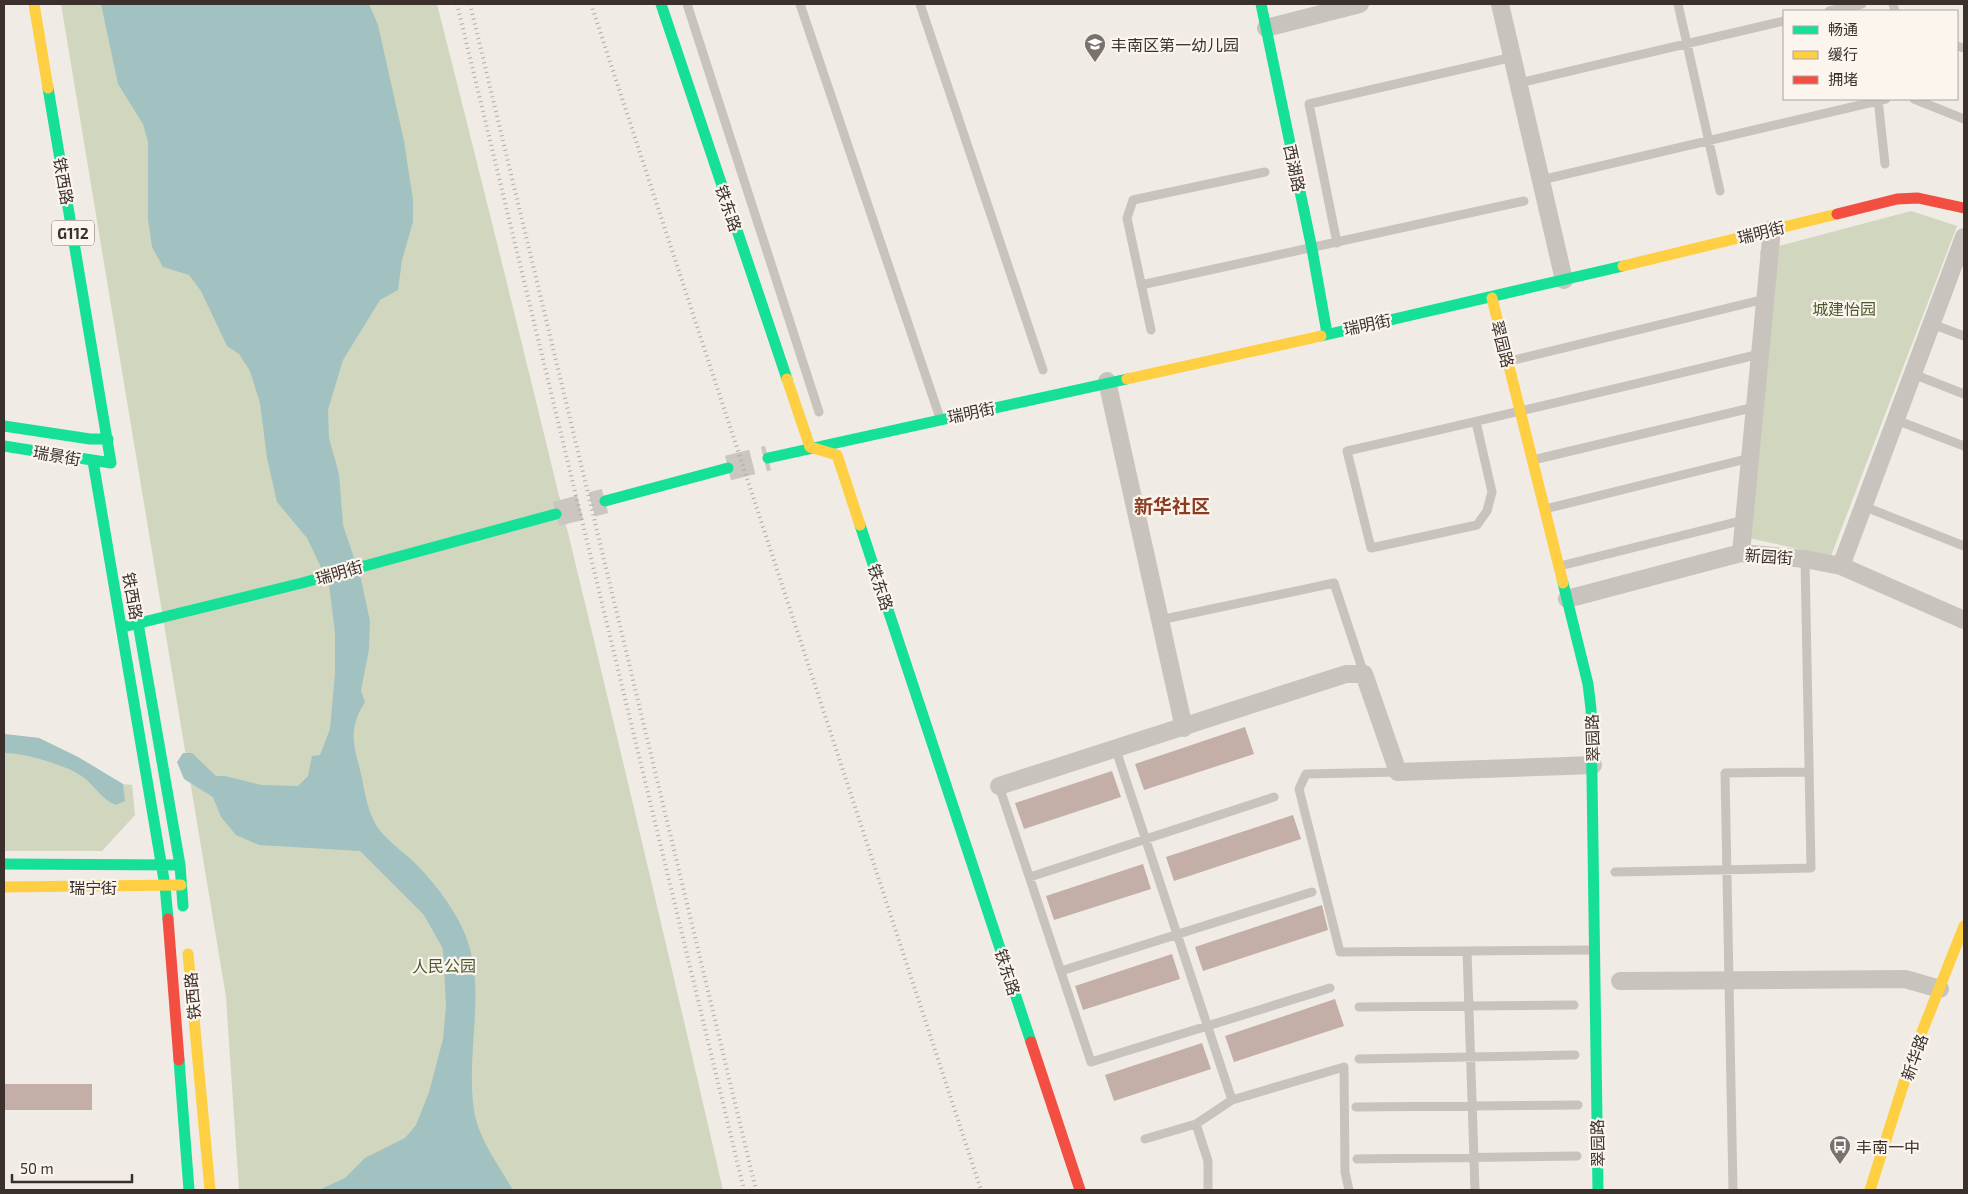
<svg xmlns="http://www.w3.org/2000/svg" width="1968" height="1194" font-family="'Exo 2','Noto Sans SC',sans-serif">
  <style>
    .green { fill: #d1d6bf }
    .water { fill: #a1c2c1 }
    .building { fill: #c3afa7 }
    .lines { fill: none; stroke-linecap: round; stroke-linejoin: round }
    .secondary-tunnel { stroke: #ccc6c0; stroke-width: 25; stroke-dasharray: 25 12; stroke-linecap: butt }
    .lane { stroke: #c9c3be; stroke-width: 9 }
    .street { stroke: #c9c3be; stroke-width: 18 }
    .fast { stroke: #16e098; stroke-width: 11 }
    .slow { stroke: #ffcf43; stroke-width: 11 }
    .jam { stroke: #f24e42; stroke-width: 11 }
    .rail { stroke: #b1aca8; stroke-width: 4; stroke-dasharray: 1 4; stroke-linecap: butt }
    .labels { text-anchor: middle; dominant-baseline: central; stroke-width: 4.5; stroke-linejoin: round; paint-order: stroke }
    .shield { fill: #fbf5ee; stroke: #756b66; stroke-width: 1 }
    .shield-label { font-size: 15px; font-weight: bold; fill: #3b302b }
    .poi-label { font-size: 16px; fill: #3b302b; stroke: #fbf5ee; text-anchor: start }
    .street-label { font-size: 16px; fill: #3b302b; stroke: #fbf5ee }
    .park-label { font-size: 16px; fill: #4a5a2e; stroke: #fbf5ee }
    .quarter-label { font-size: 19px; font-weight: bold; fill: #8c3b22; stroke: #fbf5ee }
  </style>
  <rect width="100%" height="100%" fill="#f0ebe5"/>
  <path class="green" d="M61,4H437C537,398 632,794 723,1190H239L226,997Z
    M1911,211L1957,226L1831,556L1744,537L1767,305L1760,251Z
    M4,734L39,738L78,757L123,784L132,785L135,815L102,851H4Z"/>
  <path class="water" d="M101,4H369L378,25L404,141L413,200V222L402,260L398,290L380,300L343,360L328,410L329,438L339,474L343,525L361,579L370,621L369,649L361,691L365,702C346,732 355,748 362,778C365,794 368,811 376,825C385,839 402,851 414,862C433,881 449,902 461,925C491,985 463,1053 475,1116C481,1142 500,1168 513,1190H319L345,1178L365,1158L405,1138L416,1125L429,1092L443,1039L446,1006L443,949L424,915L360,851L259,845L236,835L221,817L213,797L184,779L177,762L183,753H192L216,776H225L261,785L298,786L308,776L312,756L320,755L330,729L335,673V633L329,584L307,538L277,502L267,458L260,403L250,371L239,354L227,346L201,291L189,275L163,267L152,247L148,219V142L143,124L118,84Z
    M4,734L39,738L78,757L123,784L125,801L116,805C102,800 95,786 83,777C67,765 24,753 4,753Z"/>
  <path class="building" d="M1245,727L1254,754L1144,790L1135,764Z
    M1112,771L1121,797L1024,829L1015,803Z
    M1293,815L1301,839L1174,881L1166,857Z
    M1143,864L1151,889L1054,920L1046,896Z
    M1322,905L1328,930L1203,971L1195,947Z
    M1172,954L1180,979L1083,1010L1075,986Z
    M1335,999L1344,1026L1234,1062L1225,1036Z
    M1202,1043L1211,1069L1114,1101L1105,1075Z
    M4,1084H92V1110H4Z"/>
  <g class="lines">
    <path class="secondary-tunnel" d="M728,468L768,458
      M556,514L605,501"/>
    <path class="lane" d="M687,4L819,412
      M800,4L940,418
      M920,4L1043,370
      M1678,4L1720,191
      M1893,4L1895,11
      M1829,11L1862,4
      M1957,46L1964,48
      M1519,83L1784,21
      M1878,99L1885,164
      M1914,99L1964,119
      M1541,180L1886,99
      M1337,243L1309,104L1513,57
      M1141,285L1524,201
      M1932,324L1964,336
      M1151,330L1127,218L1133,200L1265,172
      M1510,361L1765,299
      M1913,374L1964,394
      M1896,420L1964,446
      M1476,422L1492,492L1487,511L1477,525L1371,548L1347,451C1485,420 1622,387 1760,354
      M1533,460L1755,407
      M1863,506L1964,546
      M1545,509L1750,458
      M1560,566L1744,520
      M1160,620L1334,583L1364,674
      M1116,750L1232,1100
      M1398,772L1306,774L1299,789L1340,952L1594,950
      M999,786L1091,1062L1330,988
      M1615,872L1811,868L1805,559
      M1030,877L1274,797
      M1467,951L1475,1190
      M1061,971L1312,892
      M1359,1007L1574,1005
      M1359,1059L1575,1055
      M1356,1107L1578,1105
      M1196,1124L1208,1161V1190
      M1145,1139L1196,1124L1232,1100L1344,1067L1345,1172L1349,1190
      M1357,1159L1577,1156
      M1733,1190L1725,773L1809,772"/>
    <path class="street" d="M1500,4L1564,280
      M1266,28L1360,4
      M1107,381L1184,728
      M1741,553L1772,229
      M1841,566L1964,237
      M1567,599L1741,553L1805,559L1841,566L1964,620
      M999,786L1346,674H1364L1398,772L1593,765
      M1620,981L1905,979L1940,989"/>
    <path class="fast" d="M661,4L787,379
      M1261,4L1312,249L1327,333
      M1321,336L1623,266
      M4,426L90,439H108
      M4,446L111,463L48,88
      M768,458L1127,379
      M93,461L165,886L168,919
      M605,501L728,468
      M860,525L1031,1042
      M131,583L180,865L183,906
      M1563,583L1588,684L1591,709L1598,1190
      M123,627L302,583L556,514
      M4,864L177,865
      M179,1060L189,1190"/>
    <path class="slow" d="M34,4L48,88
      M1623,266L1837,214
      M1492,298L1563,583
      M787,379L810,447L837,455L860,525
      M1127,379L1321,336
      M4,887L181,885
      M188,954L210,1190
      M1870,1190L1912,1057L1964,926"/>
    <path class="jam" d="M1837,214L1897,199L1918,198L1964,208
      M168,919L179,1060
      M1031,1042L1080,1190"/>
    <path class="rail" d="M457,4L744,1190
      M470,4L756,1190
      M591,4L981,1190"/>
  </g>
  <defs>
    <g id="school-pin" transform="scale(1.125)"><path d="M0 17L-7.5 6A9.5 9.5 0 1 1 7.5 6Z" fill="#7a716c" stroke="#fbf5ee"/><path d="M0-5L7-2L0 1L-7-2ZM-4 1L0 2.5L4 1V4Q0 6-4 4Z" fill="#fff"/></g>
    <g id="bus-pin" transform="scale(1.125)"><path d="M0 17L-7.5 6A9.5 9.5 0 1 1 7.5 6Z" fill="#7a716c" stroke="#fbf5ee"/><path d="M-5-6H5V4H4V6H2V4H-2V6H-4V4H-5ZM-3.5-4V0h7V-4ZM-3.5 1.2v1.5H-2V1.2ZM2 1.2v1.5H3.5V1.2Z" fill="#fff"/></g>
  </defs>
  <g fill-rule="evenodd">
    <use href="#school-pin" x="1095" y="44"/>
    <use href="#bus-pin" x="1840" y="1146"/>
  </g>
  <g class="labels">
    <rect class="shield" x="52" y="220.5" width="42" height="25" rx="4"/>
    <g class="shield-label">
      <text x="73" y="233">G112</text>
    </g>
    <g class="poi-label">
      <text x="1111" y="44">丰南区第一幼儿园</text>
      <text x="1856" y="1146">丰南一中</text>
    </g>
    <g class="street-label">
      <text transform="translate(1295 168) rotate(78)">西湖路</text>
      <text transform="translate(64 181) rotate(80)">铁西路</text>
      <text transform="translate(729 208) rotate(71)">铁东路</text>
      <text transform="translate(1761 232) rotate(-14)">瑞明街</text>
      <text transform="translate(1367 324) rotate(-12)">瑞明街</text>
      <text transform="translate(1503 344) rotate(76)">翠园路</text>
      <text transform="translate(971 412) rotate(-12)">瑞明街</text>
      <text transform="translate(57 455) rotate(10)">瑞景街</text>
      <text transform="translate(1769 556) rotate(4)">新园街</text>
      <text transform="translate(339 572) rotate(-16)">瑞明街</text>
      <text transform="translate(881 587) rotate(72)">铁东路</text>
      <text transform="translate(133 596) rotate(80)">铁西路</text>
      <text transform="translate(1592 738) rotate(-92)">翠园路</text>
      <text x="93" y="887">瑞宁街</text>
      <text transform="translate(1008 972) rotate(72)">铁东路</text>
      <text transform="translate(192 996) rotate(-95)">铁西路</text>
      <text transform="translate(1914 1057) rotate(-70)">新华路</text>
      <text transform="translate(1597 1143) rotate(-91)">翠园路</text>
    </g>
    <g class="park-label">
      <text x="1844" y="308">城建怡园</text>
      <text x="444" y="965">人民公园</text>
    </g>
    <g class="quarter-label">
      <text x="1172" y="505">新华社区</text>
    </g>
  </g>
  <rect width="1968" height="1194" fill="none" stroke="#3b302b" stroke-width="10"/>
  <rect x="1783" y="10" width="175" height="90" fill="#fbf5ee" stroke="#aea6a0"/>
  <rect x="1793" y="26" width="25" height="8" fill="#16e098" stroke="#aea6a0"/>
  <text x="1828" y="35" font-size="15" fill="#3b302b">畅通</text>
  <rect x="1793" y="51" width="25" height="8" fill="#ffcf43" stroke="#aea6a0"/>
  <text x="1828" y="60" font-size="15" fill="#3b302b">缓行</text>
  <rect x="1793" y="76" width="25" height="8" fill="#f24e42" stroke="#aea6a0"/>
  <text x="1828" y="85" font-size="15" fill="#3b302b">拥堵</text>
  <path d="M12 1174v8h120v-8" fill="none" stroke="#3b302b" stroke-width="2.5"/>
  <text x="20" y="1174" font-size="15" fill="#3b302b" stroke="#fbf5ee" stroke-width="4" paint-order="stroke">50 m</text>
</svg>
